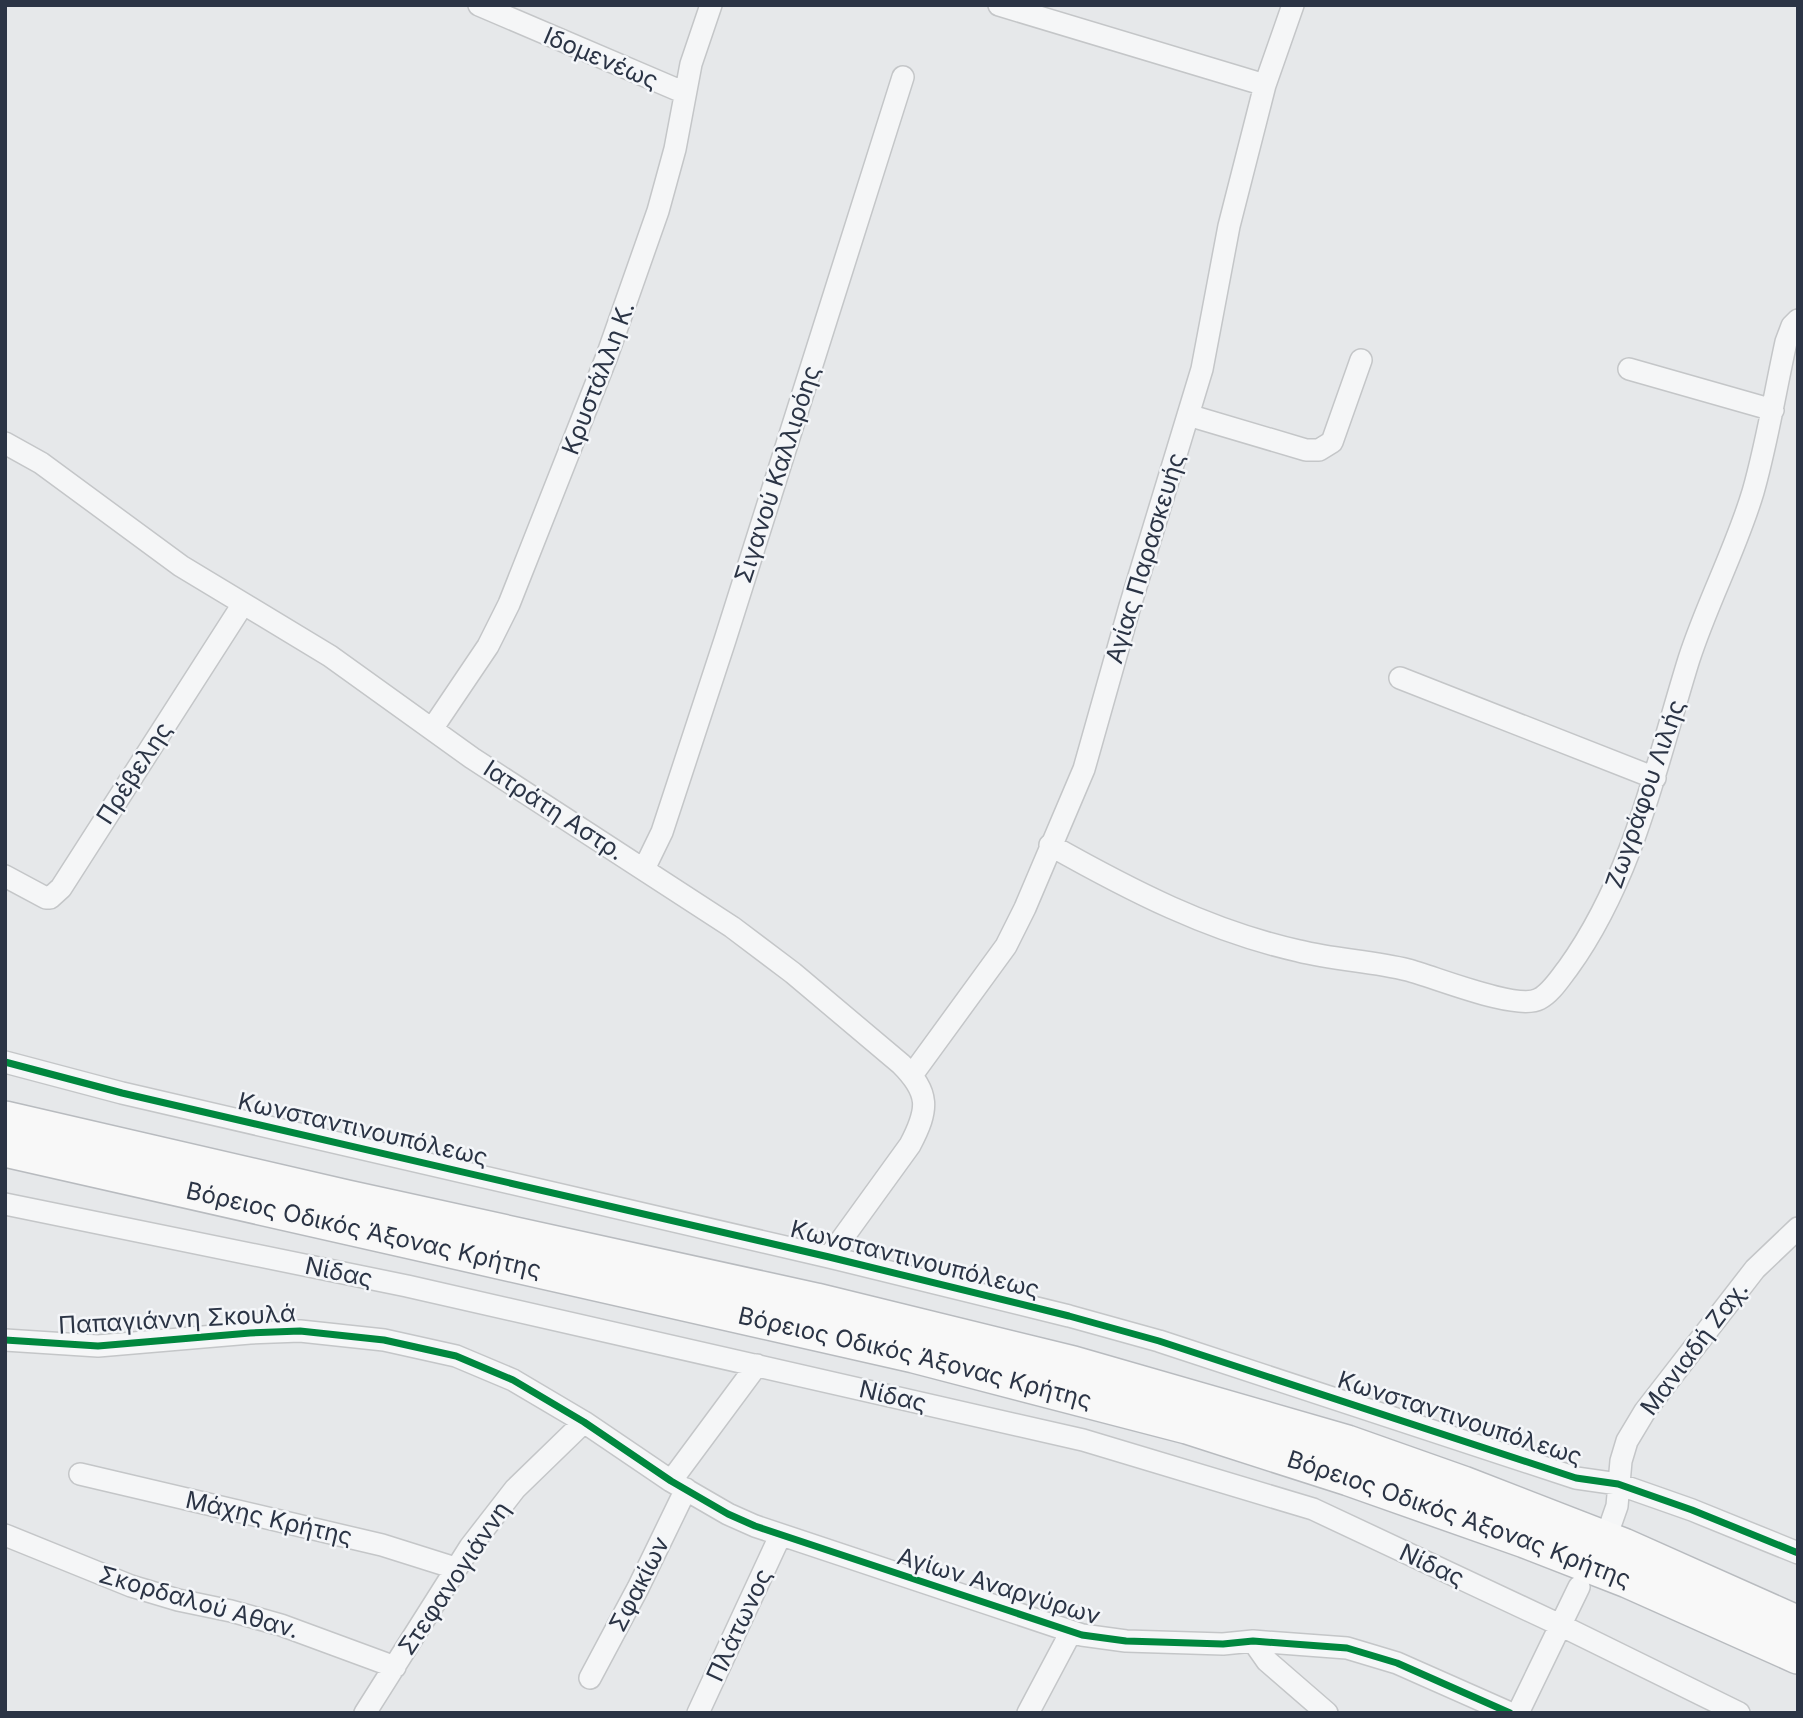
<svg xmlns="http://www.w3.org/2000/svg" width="1803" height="1718" font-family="Inter,sans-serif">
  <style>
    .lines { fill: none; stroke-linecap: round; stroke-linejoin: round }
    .minor-casing { stroke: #c4c6c8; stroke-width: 24 }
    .motorway-casing { stroke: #b8bbbf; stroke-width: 40 }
    .minor { stroke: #f5f6f7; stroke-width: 21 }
    .motorway { stroke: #f8f8f8; stroke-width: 37 }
    .cycleway-casing { stroke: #f4f6f9; stroke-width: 11 }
    .cycleway { stroke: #00873e; stroke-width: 7 }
    .labels { text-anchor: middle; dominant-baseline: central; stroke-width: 5; stroke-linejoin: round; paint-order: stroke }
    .street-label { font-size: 24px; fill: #2b3445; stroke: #f4f6f9 }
  </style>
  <rect width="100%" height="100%" fill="#e6e8ea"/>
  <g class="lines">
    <g class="minor-casing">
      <path id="minor" d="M479,5L685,93
        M999,5L1265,85
        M1629,369L1773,410
        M1188,415L1306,450H1319L1332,442L1361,360
        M5,443L41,463L181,566L330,656L472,758L732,927L793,973L901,1064C930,1093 929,1109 910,1145L829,1257
        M1400,678L1655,778
        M432,729L488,646L509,604L607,356L658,211L675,149L691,64L711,5
        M1050,845C1130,890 1209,931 1299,951C1335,960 1372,961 1408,970C1435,977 1517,1011 1539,999C1551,993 1560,978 1568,968C1634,876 1656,765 1689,659C1707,603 1736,549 1753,492C1767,443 1775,392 1786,342L1792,326L1798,320
        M644,869L662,832L725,640L903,77
        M5,876L46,898H50L61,888L243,604
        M5,1062L122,1093L829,1257L1069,1316L1159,1341L1576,1478L1618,1484L1692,1510L1798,1553
        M912,1075L1006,946L1025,908L1084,769L1130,606L1202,369L1229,226L1265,85L1293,5
        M5,1204L407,1286L1083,1440L1313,1509L1560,1625L1739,1713
        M5,1340L98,1346L250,1333L300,1331L384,1340L456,1356L513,1380L584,1422L671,1481L728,1514L755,1526L1082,1635L1126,1641L1223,1644L1253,1641L1347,1648L1397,1663L1510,1713
        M80,1474L382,1545L455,1568
        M671,1481L757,1365
        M1610,1526L1617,1506L1621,1461L1627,1441L1645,1411L1755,1269L1798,1228
        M5,1535L131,1586L178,1600L231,1611L281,1625L395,1667
        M1253,1641L1267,1661L1327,1713
        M590,1678L638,1588L686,1489
        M365,1713L470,1547L515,1489L584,1422
        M698,1713L780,1536
        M1028,1713L1071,1632
        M1518,1713L1579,1587"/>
    </g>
    <g class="motorway-casing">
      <g id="motorway">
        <path d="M5,1120L347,1199L816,1302L1073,1365L1347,1444L1463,1485L1623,1547L1798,1625"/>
        <path id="s1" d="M5,1148L914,1354L1187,1425L1349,1477L1525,1539L1628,1579L1798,1655"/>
      </g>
    </g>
    <use href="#minor" class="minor"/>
    <use href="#motorway" class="motorway"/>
    <g class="cycleway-casing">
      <path id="cycleway" d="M5,1062L122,1093L829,1257L1069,1316L1159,1341L1576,1478L1618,1484L1692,1510L1798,1553
        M5,1340L98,1346L250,1333L300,1331L384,1340L456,1356L513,1380L584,1422L671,1481L728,1514L755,1526L1082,1635L1126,1641L1223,1644L1253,1641L1347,1648L1397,1663L1510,1713"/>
    </g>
    <use href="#cycleway" class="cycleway"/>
  </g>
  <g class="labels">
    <g class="street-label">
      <text transform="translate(601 58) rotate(23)">Ιδομενέως</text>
      <text transform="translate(598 378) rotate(-69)">Κρυστάλλη Κ.</text>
      <text transform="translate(777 474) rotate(-72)">Σιγανού Καλλιρόης</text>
      <text transform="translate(1145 558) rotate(-73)">Αγίας Παρασκευής</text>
      <text transform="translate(134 773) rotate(-57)">Πρέβελης</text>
      <text transform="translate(1645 794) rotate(-71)">Ζωγράφου Λιλής</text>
      <text transform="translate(554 810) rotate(33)">Ιατράτη Αστρ.</text>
      <text transform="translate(363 1129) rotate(13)">Κωνσταντινουπόλεως</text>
      <text stroke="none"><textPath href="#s1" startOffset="368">Βόρειος Οδικός Άξονας Κρήτης</textPath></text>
      <text transform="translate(915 1259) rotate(14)">Κωνσταντινουπόλεως</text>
      <text transform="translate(339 1272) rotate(12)">Νίδας</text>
      <text transform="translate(177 1319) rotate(-3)">Παπαγιάννη Σκουλά</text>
      <text transform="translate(1694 1348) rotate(-53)">Μανιαδή Ζαχ.</text>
      <text stroke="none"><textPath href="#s1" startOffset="934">Βόρειος Οδικός Άξονας Κρήτης</textPath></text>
      <text transform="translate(893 1396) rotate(13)">Νίδας</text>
      <text transform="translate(1460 1418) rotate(18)">Κωνσταντινουπόλεως</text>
      <text transform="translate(269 1518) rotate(13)">Μάχης Κρήτης</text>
      <text stroke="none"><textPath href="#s1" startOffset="1502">Βόρειος Οδικός Άξονας Κρήτης</textPath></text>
      <text transform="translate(1432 1565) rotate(25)">Νίδας</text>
      <text transform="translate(454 1578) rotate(-56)">Στεφανογιάννη</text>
      <text transform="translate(639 1584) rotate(-63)">Σφακίων</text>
      <text transform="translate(999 1586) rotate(17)">Αγίων Αναργύρων</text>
      <text transform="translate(199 1602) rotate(16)">Σκορδαλού Αθαν.</text>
      <text transform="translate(739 1625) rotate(-65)">Πλάτωνος</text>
    </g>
  </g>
  <rect width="1803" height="1718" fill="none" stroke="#2b3445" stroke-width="14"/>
</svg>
